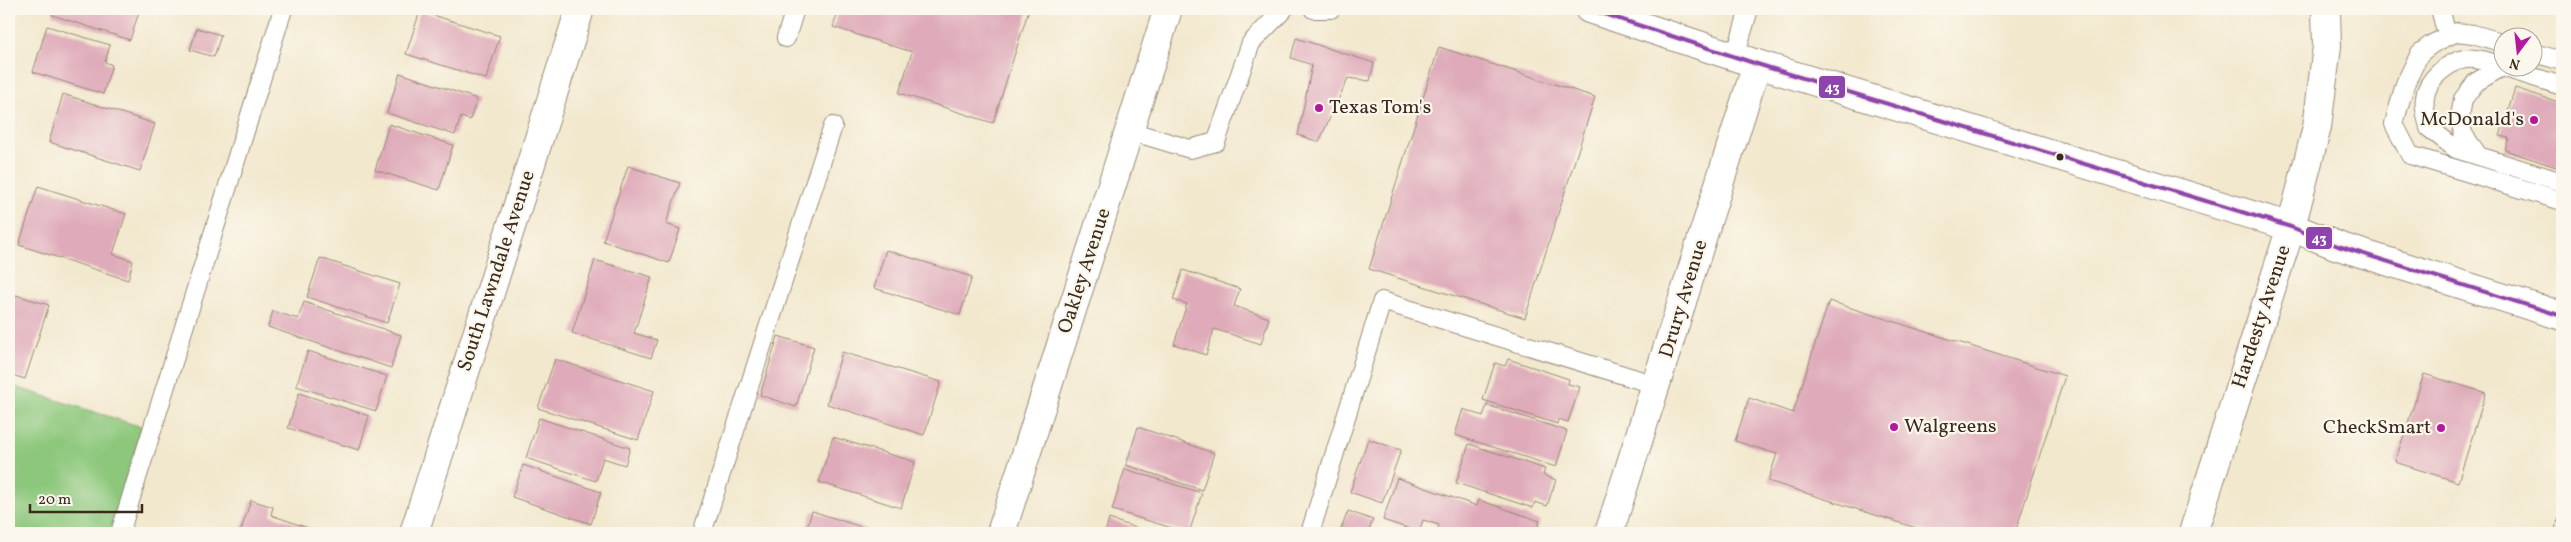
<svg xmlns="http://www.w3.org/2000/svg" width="2571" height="542" font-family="Vollkorn,serif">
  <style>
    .green { fill: #8cc77c; stroke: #64784d }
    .building { fill: #dfabba }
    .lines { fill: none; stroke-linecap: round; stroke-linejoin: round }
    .service-casing { stroke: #968976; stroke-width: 20 }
    .minor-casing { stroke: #968976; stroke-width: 30 }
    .tertiary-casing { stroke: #968976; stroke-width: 30 }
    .secondary-casing { stroke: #968976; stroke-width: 30 }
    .primary-casing { stroke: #968976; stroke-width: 30 }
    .service { stroke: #fff; stroke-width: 18 }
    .minor { stroke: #fff; stroke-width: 28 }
    .tertiary { stroke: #fff; stroke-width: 28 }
    .secondary { stroke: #fff; stroke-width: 28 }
    .primary { stroke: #fff; stroke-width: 28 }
    .bus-1-casing { stroke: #fbf7ec; stroke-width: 8 }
    .bus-1 { stroke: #8e44ad; stroke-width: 4 }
    .poi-dot { fill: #b5179e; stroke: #fbf7ec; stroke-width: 2 }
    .bus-dot { fill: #3b2a1e; stroke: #fbf7ec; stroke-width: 2 }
    .labels { text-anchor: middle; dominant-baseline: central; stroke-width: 4.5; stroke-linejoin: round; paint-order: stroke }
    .poi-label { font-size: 20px; fill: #3b2a1e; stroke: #fbf7ec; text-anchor: start }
    .street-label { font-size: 20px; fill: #3b2a1e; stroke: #fbf7ec }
    .line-badge { stroke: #fbf7ec; stroke-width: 2 }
    .badge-label { font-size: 14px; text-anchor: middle; font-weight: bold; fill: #fff }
  </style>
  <rect width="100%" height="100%" fill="#fbf7ec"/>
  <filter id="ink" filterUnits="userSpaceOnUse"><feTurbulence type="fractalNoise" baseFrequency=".02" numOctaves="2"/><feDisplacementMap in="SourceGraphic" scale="10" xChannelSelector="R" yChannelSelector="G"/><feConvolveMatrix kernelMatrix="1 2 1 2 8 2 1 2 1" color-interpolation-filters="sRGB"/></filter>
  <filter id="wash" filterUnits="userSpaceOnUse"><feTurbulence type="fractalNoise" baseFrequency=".0096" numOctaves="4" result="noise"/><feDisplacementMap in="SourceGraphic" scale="20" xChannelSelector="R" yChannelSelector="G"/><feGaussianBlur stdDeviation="1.12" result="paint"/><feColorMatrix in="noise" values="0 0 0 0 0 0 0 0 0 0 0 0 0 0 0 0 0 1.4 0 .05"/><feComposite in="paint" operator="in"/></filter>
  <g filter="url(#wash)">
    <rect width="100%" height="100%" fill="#f2e8ce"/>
    <path class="green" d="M9,385L142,427L109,533H9Z"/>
    <g id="blocks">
      <path class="building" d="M54,9H140L130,40L52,15Z
        M839,9H1029L993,123L899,93L912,52L833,27Z
        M420,11L500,36L486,79L406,54Z
        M47,26L110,45L105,62L112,65L103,94L33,72Z
        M197,28L221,35L214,57L190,50Z
        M1296,38L1374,63L1370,81L1348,78L1319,142L1298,135L1312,65L1291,58Z
        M1439,47L1595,97L1525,318L1369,269Z
        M400,73L477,99L470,120L461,117L455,135L387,113Z
        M2515,88L2562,103V169L2505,150L2509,138L2500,136Z
        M63,94L155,124L140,171L49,142Z
        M389,124L453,145L439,190L375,170Z
        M628,166L680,183L666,224L680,229L669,263L603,241Z
        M38,186L126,214L113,254L133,261L128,280L19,245Z
        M886,250L972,277L960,315L874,288Z
        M320,258L400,284L387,323L307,297Z
        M595,260L652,277L634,333L657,340L651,358L572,333Z
        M1183,270L1240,289L1234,306L1269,318L1261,344L1214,329L1206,355L1174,344L1187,304L1173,300Z
        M9,293L49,305L25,379L9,374Z
        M1829,301L2065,376L2015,533H1932L1768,481L1777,454L1735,441L1749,398L1793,413Z
        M304,302L401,335L391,368L268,327L273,311L298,319Z
        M778,336L814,347L796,407L760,395Z
        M308,351L387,376L376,411L296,386Z
        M842,352L941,382L924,435L827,404Z
        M555,359L654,391L638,440L538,408Z
        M1508,359L1569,379L1568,384L1580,387L1568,422L1558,419L1557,424L1483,400L1495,363L1505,366Z
        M2424,374L2486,393L2458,482L2395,462Z
        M299,393L369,416L359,450L288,428Z
        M1487,405L1567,431L1556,467L1455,435L1463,409L1483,416Z
        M539,418L630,448L625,465L603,458L596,481L526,458Z
        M1138,427L1214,453L1202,490L1126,465Z
        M833,437L915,462L901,508L819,482Z
        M1368,439L1401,450L1382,503L1350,492Z
        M1469,444L1545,469L1543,475L1556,480L1547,506L1535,502L1533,508L1456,483Z
        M523,465L601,492L591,524L512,497Z
        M1125,469L1202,493L1189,533L1112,510Z
        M1397,478L1477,506L1479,500L1540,521L1536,533H1441L1437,532L1439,525L1423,520L1419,532L1383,520Z
        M251,500L273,507L271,515L323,533H240Z
        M2562,507V533H2554Z
        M812,511L880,533H805Z
        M1348,511L1373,520L1368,533L1340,532Z
        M1109,519L1152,533H1105Z"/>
    </g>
  </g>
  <g filter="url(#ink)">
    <use href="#blocks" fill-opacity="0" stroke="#968976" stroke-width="1"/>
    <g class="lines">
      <g class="service-casing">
        <path id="service" d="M1313,9H1331
          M2440,9L2447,35
          M786,38L795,9
          M2504,43L2473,34L2457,32L2432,44L2420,53L2405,84L2394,124L2410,155L2562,201
          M2534,53L2562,61
          M1735,57L1749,9
          M2504,67C2492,63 2478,57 2465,59C2448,62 2427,79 2425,97C2423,108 2427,118 2429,128L2456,149L2562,182
          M2505,68L2562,86
          M1130,131L1190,149L1216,142L1251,43L1284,9
          M2478,155L2463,134L2460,117L2463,99L2476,82L2502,67
          M120,533L283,9
          M702,533L833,126
          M1310,533L1382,301L1656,385"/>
      </g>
      <g class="minor-casing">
        <path id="minor" d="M414,533L580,9
          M1001,533L1168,9
          M1609,533L1757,64"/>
      </g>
      <g class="tertiary-casing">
        <path id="tertiary" d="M2193,533L2291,227"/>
      </g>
      <g class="secondary-casing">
        <path id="secondary" d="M2291,227L2317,127L2327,46L2326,9"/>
      </g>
      <g class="primary-casing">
        <path id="primary" d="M1589,9L1757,64L2291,227L2338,246L2562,316"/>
      </g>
      <use href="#service" class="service"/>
      <use href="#minor" class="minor"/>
      <use href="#tertiary" class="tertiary"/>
      <use href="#secondary" class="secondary"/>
      <use href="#primary" class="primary"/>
      <g class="bus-1-casing">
        <path id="bus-1" d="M1589,9L1757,64L2291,227L2338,246L2562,316"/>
      </g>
      <use href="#bus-1" class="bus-1"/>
    </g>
  </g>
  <g class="poi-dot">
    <circle cx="1319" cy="108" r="5"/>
    <circle cx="2534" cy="120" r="5"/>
    <circle cx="1894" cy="427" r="5"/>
    <circle cx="2441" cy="428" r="5"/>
  </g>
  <circle class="bus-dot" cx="2060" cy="157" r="4.5"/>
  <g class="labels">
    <g class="poi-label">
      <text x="1329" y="108">Texas Tom's</text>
      <text x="2524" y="120" text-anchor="end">McDonald's</text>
      <text x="1904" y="427">Walgreens</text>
      <text x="2431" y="428" text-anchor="end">CheckSmart</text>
    </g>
    <g class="street-label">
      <text transform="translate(497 271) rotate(-72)">South Lawndale Avenue</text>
      <text transform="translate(1085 271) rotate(-72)">Oakley Avenue</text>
      <text transform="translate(1684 299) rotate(-73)">Drury Avenue</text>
      <text transform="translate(2262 317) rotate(-72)">Hardesty Avenue</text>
    </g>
  </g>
  <g class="line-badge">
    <rect x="1818" y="75" width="28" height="24" rx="5" fill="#8e44ad"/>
    <rect x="2305" y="226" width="28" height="24" rx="5" fill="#8e44ad"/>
  </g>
  <g class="badge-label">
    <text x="1832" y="92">43</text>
    <text x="2319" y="243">43</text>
  </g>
  <rect width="2571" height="542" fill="none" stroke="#fbf7ec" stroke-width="30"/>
  <g transform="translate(2518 52) rotate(195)"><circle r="24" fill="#fbf7ec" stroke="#aea59a"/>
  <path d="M0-4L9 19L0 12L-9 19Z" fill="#b5179e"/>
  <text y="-8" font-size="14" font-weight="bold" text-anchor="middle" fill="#3b2a1e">N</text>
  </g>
  <path d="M30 504v8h112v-8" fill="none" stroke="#3b2a1e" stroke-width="2.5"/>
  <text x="38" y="504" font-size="15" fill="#3b2a1e" stroke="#fbf7ec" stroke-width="4" paint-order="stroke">20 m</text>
</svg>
